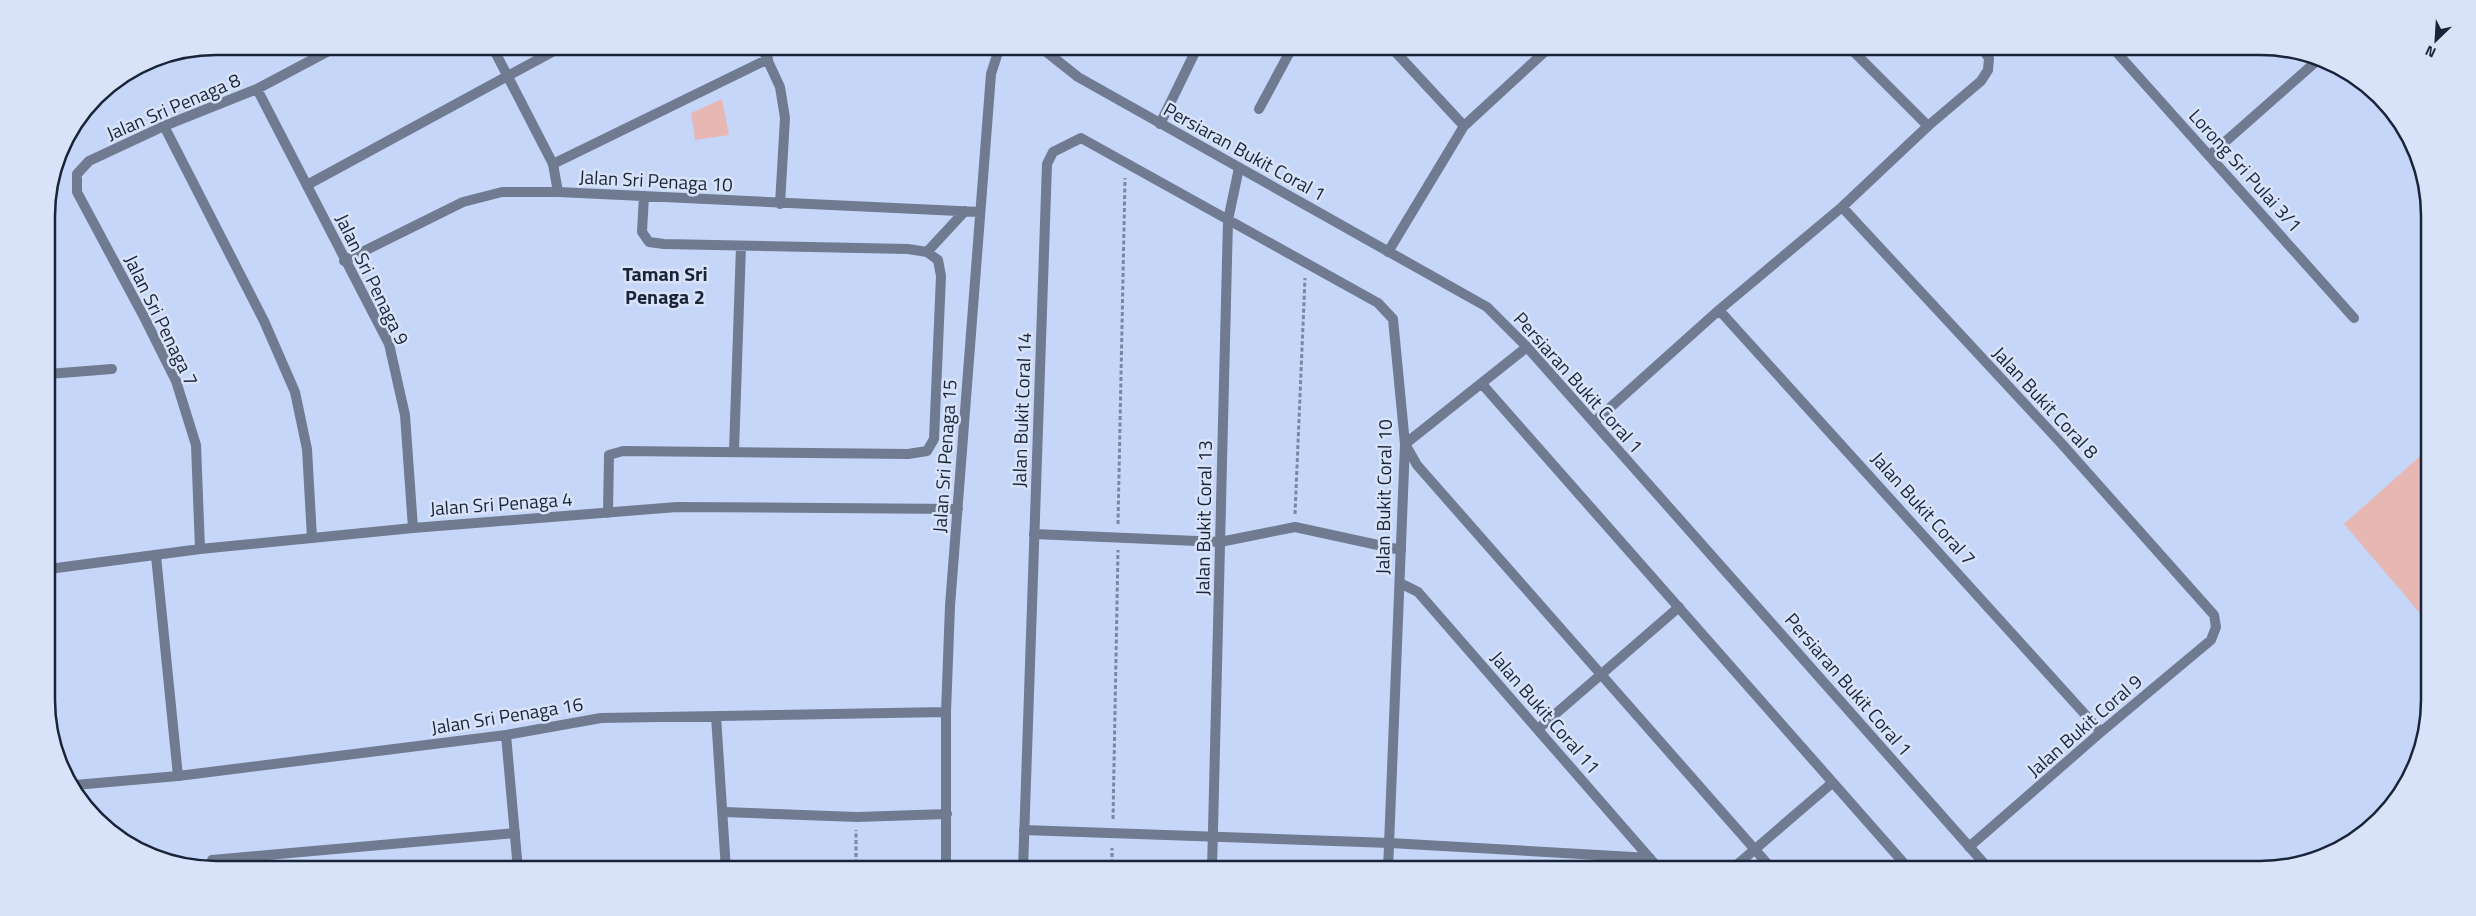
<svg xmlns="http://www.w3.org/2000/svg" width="2476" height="916" font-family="'Titillium Web',sans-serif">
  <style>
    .green { fill: #e6b7b3 }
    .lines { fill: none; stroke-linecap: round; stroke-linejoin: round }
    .path { stroke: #7a87a4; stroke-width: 3; stroke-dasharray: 4 2.5; stroke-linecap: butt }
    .service { stroke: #707b92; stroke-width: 10 }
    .minor { stroke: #707b92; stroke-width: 10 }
    .tertiary { stroke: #707b92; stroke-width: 10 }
    .labels { text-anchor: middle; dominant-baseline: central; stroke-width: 5; stroke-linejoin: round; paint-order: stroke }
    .street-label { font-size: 19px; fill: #1a2439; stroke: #d8e3fa }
    .neighbourhood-label { font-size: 20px; font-weight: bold; fill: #1a2439; stroke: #d8e3fa }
    .rim { fill: none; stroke: #1a2439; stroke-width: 2.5 }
  </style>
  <rect width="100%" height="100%" fill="#c6d6f8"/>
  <path class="green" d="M722,99L729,135L695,140L691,113Z
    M2429,448L2430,625L2344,524Z"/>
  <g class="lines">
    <path class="path" d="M1295,514L1305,278
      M1118,524L1125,178
      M1113,819L1118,550
      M856,870V830
      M1112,870V848"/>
    <path class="service" d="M492,46L553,164
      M1848,46L1928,126
      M164,126L264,321L295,392L307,449L312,538
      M307,185L563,46
      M1405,444L1417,465L1772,869
      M1034,534L1220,542L1295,527L1401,550
      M156,556L178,776
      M1538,729L1679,607
      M724,812L857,817L947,814
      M1024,830L1390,843
      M212,860L515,833
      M1732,869L1832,783"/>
    <path class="minor" d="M761,46L780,87L785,118L780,204
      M1390,46L1464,126
      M2111,46L2354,318
      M257,89L389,344L405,415L413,528
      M1259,109L1293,46
      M1160,124L1198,46
      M2209,156L2319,59
      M558,192L553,164L768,59
      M1842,207L2061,443L2214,615L2216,627L2211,640L2101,732L1969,847
      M927,252L965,211
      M1388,252L1464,126L1551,46
      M344,261L463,202L502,192H558L980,212
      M1719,310L2101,732
      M48,374L112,369
      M1482,384L1909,869
      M1594,422L1719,310L1842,207L1928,126L1981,81L1988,70L1989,58L1980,46
      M1405,444L1527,347
      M734,451L741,246
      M608,513L609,455L623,451L908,454L927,451L934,439L941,276L938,260L927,252L908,249L664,244L649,242L642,232L644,196
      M200,549L196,445L176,381L144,317L77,192V174L89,161L164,126L257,89L338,46
      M49,569L200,549L413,528L677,507L958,509
      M1400,583L1418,592L1660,870
      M716,716L726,870
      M506,735L518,870
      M75,785L178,776L506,735L601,718L946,712
      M1390,843L1650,858
      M946,870V712L950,606L991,74L1000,46
      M1023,870L1047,164L1053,152L1081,138L1378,303L1393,319L1405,444L1388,870
      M1212,870L1228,220L1239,168"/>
    <path class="tertiary" d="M1039,46L1078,77L1487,307L1527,347L1989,869"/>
  </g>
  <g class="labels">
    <g class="street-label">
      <text transform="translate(173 106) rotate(-23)">Jalan Sri Penaga 8</text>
      <text transform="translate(1245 151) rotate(29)">Persiaran Bukit Coral 1</text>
      <text transform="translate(2246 170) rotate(48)">Lorong Sri Pulai 3/1</text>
      <text transform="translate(656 180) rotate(3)">Jalan Sri Penaga 10</text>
      <text transform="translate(373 279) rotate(64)">Jalan Sri Penaga 9</text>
      <text transform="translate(162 320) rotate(64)">Jalan Sri Penaga 7</text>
      <text transform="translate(1579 382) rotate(48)">Persiaran Bukit Coral 1</text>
      <text transform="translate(2046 402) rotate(47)">Jalan Bukit Coral 8</text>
      <text transform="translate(1021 410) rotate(-88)">Jalan Bukit Coral 14</text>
      <text transform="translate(944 456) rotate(-86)">Jalan Sri Penaga 15</text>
      <text transform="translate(1383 497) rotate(-89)">Jalan Bukit Coral 10</text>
      <text transform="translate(501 503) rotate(-4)">Jalan Sri Penaga 4</text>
      <text transform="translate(1924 508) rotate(48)">Jalan Bukit Coral 7</text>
      <text transform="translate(1203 518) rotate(-89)">Jalan Bukit Coral 13</text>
      <text transform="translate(1849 684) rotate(49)">Persiaran Bukit Coral 1</text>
      <text transform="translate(1546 712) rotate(49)">Jalan Bukit Coral 11</text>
      <text transform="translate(507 715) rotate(-9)">Jalan Sri Penaga 16</text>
      <text transform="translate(2084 725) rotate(-41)">Jalan Bukit Coral 9</text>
    </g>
    <g class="neighbourhood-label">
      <text x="665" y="273">Taman Sri<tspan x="665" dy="23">Penaga 2</tspan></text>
    </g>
  </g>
  <path d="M0 0H2476V916H0ZM216 55H2260A161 161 0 0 1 2421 216V700A161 161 0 0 1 2260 861H216A161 161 0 0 1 55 700V216A161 161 0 0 1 216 55Z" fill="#d8e3fa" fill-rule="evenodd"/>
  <path class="rim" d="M216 55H2260A161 161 0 0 1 2421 216V700A161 161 0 0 1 2260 861H216A161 161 0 0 1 55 700V216A161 161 0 0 1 216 55Z"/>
  <g transform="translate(2436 40) rotate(205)" stroke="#d8e3fa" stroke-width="4" paint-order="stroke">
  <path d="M0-4L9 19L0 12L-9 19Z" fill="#1a2439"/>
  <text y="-8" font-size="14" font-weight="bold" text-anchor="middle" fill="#1a2439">N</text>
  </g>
</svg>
